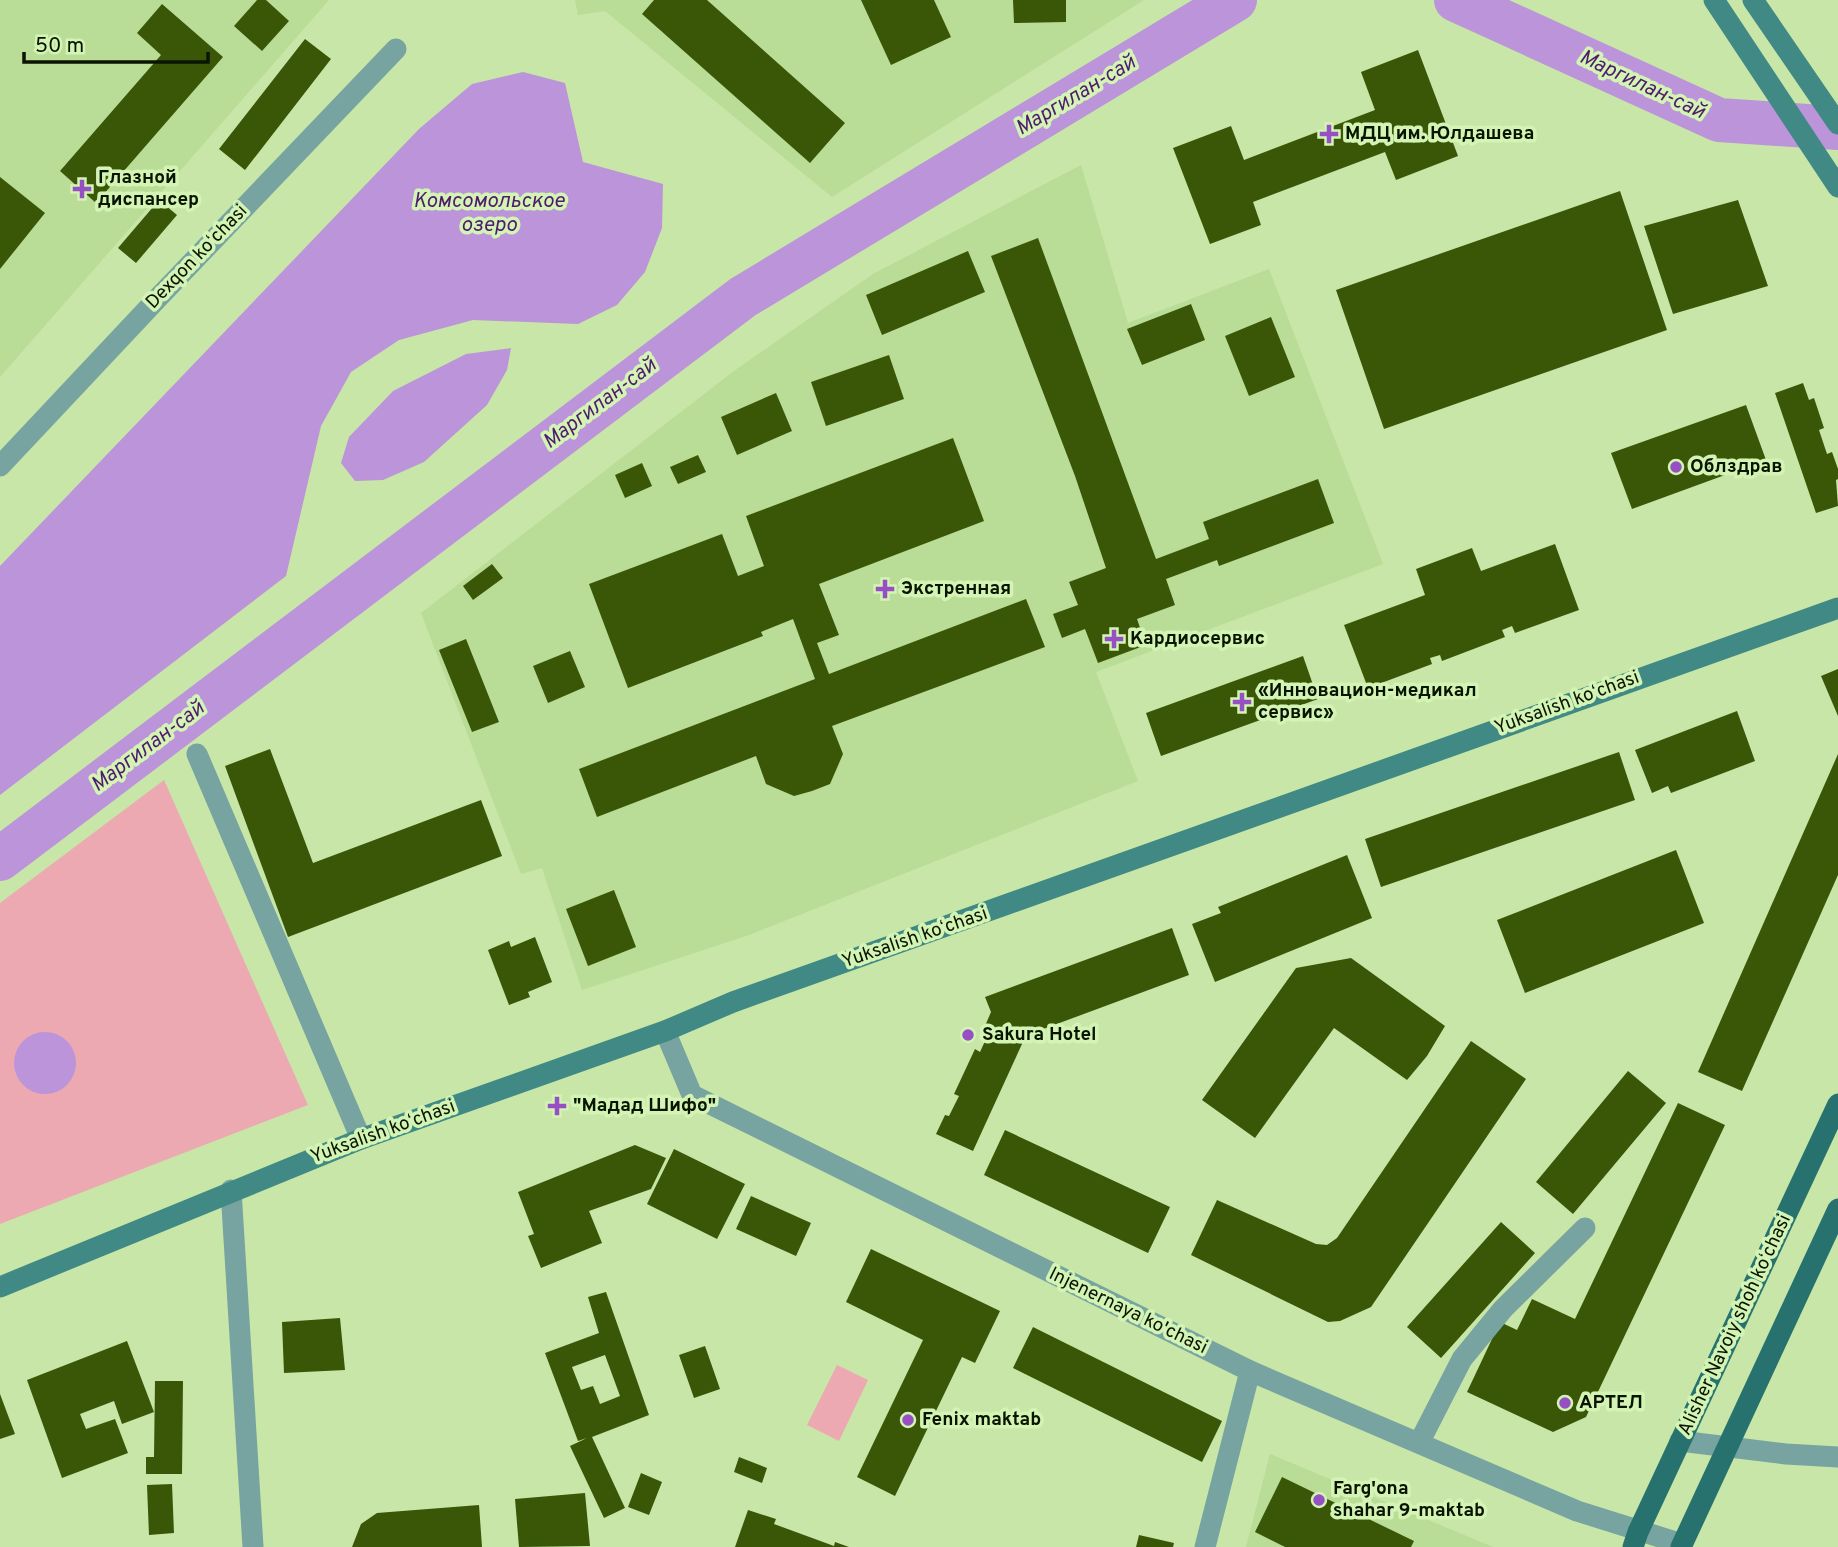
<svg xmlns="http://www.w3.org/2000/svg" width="1838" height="1547" font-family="Overpass,sans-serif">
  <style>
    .built { fill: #b9dc96 }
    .green { fill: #eca9b2 }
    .water { fill: #bb94d9 }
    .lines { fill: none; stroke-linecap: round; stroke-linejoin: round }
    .river { stroke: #bb94d9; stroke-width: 44 }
    .building { fill: #395707; fill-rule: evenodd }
    .minor { stroke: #77a4a0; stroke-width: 21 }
    .tertiary { stroke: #77a4a0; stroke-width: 21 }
    .secondary { stroke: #408984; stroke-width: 21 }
    .primary { stroke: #27726e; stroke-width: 21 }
    .poi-dot { fill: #9650c4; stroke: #d3f4b4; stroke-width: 2.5 }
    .labels { text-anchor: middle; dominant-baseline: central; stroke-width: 7; stroke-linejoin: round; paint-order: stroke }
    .poi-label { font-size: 19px; font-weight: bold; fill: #0a1501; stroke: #d3f4b4; text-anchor: start }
    .street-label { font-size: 19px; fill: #0a1501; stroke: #d3f4b4 }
    .water-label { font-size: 21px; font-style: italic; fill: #4f1b6d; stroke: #d3f4b4 }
  </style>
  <rect width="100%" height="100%" fill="#c7e6a7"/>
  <path class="built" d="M0,0H329L0,377Z
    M575,0H1144L832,197L605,11L578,15Z
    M1081,165L1128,323L1269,269L1383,564L1096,672L1138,781L749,935L582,990L542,868L521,874L421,613L734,371L873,274Z
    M1270,1454L1493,1547H1246Z"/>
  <path class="green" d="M164,780L308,1105L0,1224V903Z
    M837,1365L868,1380L839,1441L807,1425Z"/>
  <path class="water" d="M523,72L565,83L583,162L663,184L662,228L645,272L617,305L578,324L473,320L399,340L351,372L321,426L286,576L0,795V566L419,129L472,84Z
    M511,348L507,370L487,405L424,462L383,480L355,481L341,463L349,437L393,391L466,354Z
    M14 1063a31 31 0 1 1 62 0a31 31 0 1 1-62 0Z"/>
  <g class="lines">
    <path class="river" d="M1456,0L1719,120L1838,128
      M0,859L743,297L1235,0"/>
  </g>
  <path class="building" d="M257,0H266L289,21L262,51L234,26Z
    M654,0H707L845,123L810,163L642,14Z
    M861,0H934L951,37L891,65Z
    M1013,0H1066V22L1014,23Z
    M162,4L223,57L96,203L60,171L161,55L137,33Z
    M305,39L331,59L245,170L219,149Z
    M1418,50L1458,156L1396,180L1385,152L1253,202L1261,225L1210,244L1173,148L1231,126L1244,160L1375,110L1361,72Z
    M0,177L45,213L0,269Z
    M1620,191L1667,330L1384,429L1336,290Z
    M159,200L177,215L136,263L118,248Z
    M1738,200L1768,286L1673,314L1644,226Z
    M1038,238L1156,559L1209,539L1203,522L1318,479L1334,523L1219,566L1217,560L1166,579L1175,605L1137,619L1146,645L1098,663L1085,629L1062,638L1053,614L1078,605L1069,582L1106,568L1075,476L991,256Z
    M968,251L985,292L882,335L866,295Z
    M1191,304L1205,340L1142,365L1127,329Z
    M1271,317L1295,377L1249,396L1225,336Z
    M889,355L904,399L826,426L811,382Z
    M1803,383L1809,400L1814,398L1824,428L1819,430L1827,454L1832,452L1838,469V479L1836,480L1838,506L1816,513L1775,393Z
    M776,393L792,431L737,455L721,417Z
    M1746,405L1766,460L1632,509L1611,453Z
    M953,438L984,521L819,584L839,635L817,643L829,674L1026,599L1045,647L832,726L843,754L830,784L812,791L794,796L766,784L756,756L597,817L579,769L815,679L793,619L761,632L763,636L628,688L589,584L722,534L738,576L764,566L746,516Z
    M698,455L706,472L678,484L670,467Z
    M642,463L652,486L625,498L615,475Z
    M1555,544L1579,610L1515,633L1512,626L1502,630L1505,637L1442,661L1440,655L1430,658L1432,664L1368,688L1344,625L1425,595L1416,569L1472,548L1481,571Z
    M492,564L503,578L473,600L463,586Z
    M466,639L499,722L472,732L439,650Z
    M570,651L585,687L548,703L533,666Z
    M1303,656L1318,699L1161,756L1146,713Z
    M1838,669V716L1821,676Z
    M1737,711L1755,761L1671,793L1668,786L1652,793L1635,750Z
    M270,749L313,863L481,800L502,856L288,937L225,766Z
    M1619,752L1635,800L1381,887L1365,839Z
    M1838,754V875L1742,1091L1698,1072Z
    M1676,850L1704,923L1525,993L1497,920Z
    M1347,855L1372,918L1215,982L1192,924L1221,913L1218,907Z
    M614,890L636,947L588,966L566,909Z
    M1172,928L1189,975L1019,1038L1022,1044L973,1151L936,1134L945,1115L949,1116L959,1096L954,1094L975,1049L980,1052L991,1028L985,1026L991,1012L985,997Z
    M535,937L552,982L528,992L530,997L509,1005L488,950L509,941L511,947Z
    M1351,958L1445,1026L1427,1056L1407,1080L1334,1028L1255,1138L1202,1100L1296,968Z
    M1471,1041L1526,1079L1371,1307L1340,1321L1328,1322L1191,1255L1217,1200L1316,1244L1327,1245L1337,1238Z
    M1628,1071L1666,1103L1573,1214L1536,1182Z
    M1678,1103L1725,1125L1586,1417L1553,1432L1467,1392L1500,1322L1517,1330L1532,1299L1575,1319Z
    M1005,1130L1170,1207L1148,1253L984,1175Z
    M635,1145L666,1158L651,1189L589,1211L602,1243L541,1268L528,1236L534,1234L518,1192Z
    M674,1149L745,1184L717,1239L647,1204Z
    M751,1196L811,1223L796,1256L736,1229Z
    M1501,1222L1535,1253L1441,1358L1407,1327Z
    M871,1249L1000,1311L975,1363L962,1357L895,1496L857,1477L923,1340L846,1302Z
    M606,1292L649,1415L592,1437L625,1508L604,1518L570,1446L587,1438L578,1441L545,1353L599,1333L588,1297ZM605,1355L620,1396L600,1404L593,1386L581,1390L572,1367Z
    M340,1318L345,1370L284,1373L282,1322Z
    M1033,1327L1222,1421L1202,1462L1013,1368Z
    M127,1341L154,1412L122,1424L114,1401L80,1414L86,1429L115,1419L128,1453L62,1478L27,1380Z
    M705,1346L720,1389L694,1398L679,1355Z
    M155,1381H183L182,1474H146V1457H154Z
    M0,1394L15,1434L0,1439Z
    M739,1457L767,1468L762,1483L734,1472Z
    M641,1473L662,1482L649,1515L628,1507Z
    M1282,1477L1414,1541L1411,1547H1285L1255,1532Z
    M172,1484L174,1533L149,1535L147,1485Z
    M585,1493L590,1546L519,1547L515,1499Z
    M479,1505L482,1547H352L361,1524L377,1513Z
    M748,1510L776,1519L774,1524L834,1546L835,1542L849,1547H735Z
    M1139,1535L1174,1543L1173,1547H1136Z"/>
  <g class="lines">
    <path class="minor" d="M0,466L157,299L396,49
      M197,754L361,1139
      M231,1190L253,1547
      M1680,1441L1786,1454L1838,1457
      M1419,1443L1462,1359L1503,1309L1585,1228
      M1205,1547L1250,1371"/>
    <path class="tertiary" d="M665,1031L692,1095L1250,1371L1577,1511L1682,1544"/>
    <path class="secondary" d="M1714,0L1838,187
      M1753,0L1838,124
      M0,1287L361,1139L665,1031L733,1002L1838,608"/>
    <path class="primary" d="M1633,1547L1638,1532L1838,1104
      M1681,1547L1838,1209"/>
  </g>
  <g class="poi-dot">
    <path d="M1325.5 123.5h7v7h7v7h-7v7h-7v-7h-7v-7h7z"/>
    <path d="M78.5 178.5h7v7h7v7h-7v7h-7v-7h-7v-7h7z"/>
    <circle cx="1676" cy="467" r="7"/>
    <path d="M881.5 578.5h7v7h7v7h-7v7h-7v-7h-7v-7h7z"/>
    <path d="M1110.5 628.5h7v7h7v7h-7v7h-7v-7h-7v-7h7z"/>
    <path d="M1238.5 691.5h7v7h7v7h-7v7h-7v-7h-7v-7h7z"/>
    <circle cx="968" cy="1035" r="7"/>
    <path d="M553.5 1095.5h7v7h7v7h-7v7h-7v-7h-7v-7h7z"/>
    <circle cx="1565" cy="1403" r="7"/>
    <circle cx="908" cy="1420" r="7"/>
    <circle cx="1319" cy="1500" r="7"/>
  </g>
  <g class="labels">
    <g class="poi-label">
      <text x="1345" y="134">МДЦ им. Юлдашева</text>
      <text x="98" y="178">Глазной<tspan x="98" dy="22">диспансер</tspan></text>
      <text x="1690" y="467">Облздрав</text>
      <text x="901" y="589">Экстренная</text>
      <text x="1130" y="639">Кардиосервис</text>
      <text x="1258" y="691">«Инновацион-медикал<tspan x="1258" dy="22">сервис»</tspan></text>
      <text x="982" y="1035">Sakura Hotel</text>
      <text x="573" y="1106">"Мадад Шифо"</text>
      <text x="1579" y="1403">АРТЕЛ</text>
      <text x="922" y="1420">Fenix maktab</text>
      <text x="1333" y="1489">Farg'ona<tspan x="1333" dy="22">shahar 9-maktab</tspan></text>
    </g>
    <g class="street-label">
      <text transform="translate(197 257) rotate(-46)">Dexqon koʻchasi</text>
      <text transform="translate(1567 703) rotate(-20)">Yuksalish koʻchasi</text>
      <text transform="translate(915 938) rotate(-19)">Yuksalish koʻchasi</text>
      <text transform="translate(383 1132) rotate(-20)">Yuksalish koʻchasi</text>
      <text transform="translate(1128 1311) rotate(26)">Injenernaya ko'chasi</text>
      <text transform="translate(1735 1325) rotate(-65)">Alisher Navoiy shoh koʻchasi</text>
    </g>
    <g class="water-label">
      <text transform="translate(1642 85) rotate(25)">Маргилан-сай</text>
      <text transform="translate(1076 96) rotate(-31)">Маргилан-сай</text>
      <text x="489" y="201">Комсомольское<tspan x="489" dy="24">озеро</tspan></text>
      <text transform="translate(600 404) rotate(-37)">Маргилан-сай</text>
      <text transform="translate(148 747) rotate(-37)">Маргилан-сай</text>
    </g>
  </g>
  <path d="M24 52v10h184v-10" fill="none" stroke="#0a1501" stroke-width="3.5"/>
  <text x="35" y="52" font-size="21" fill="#0a1501" stroke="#d3f4b4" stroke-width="5" paint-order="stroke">50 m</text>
</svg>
